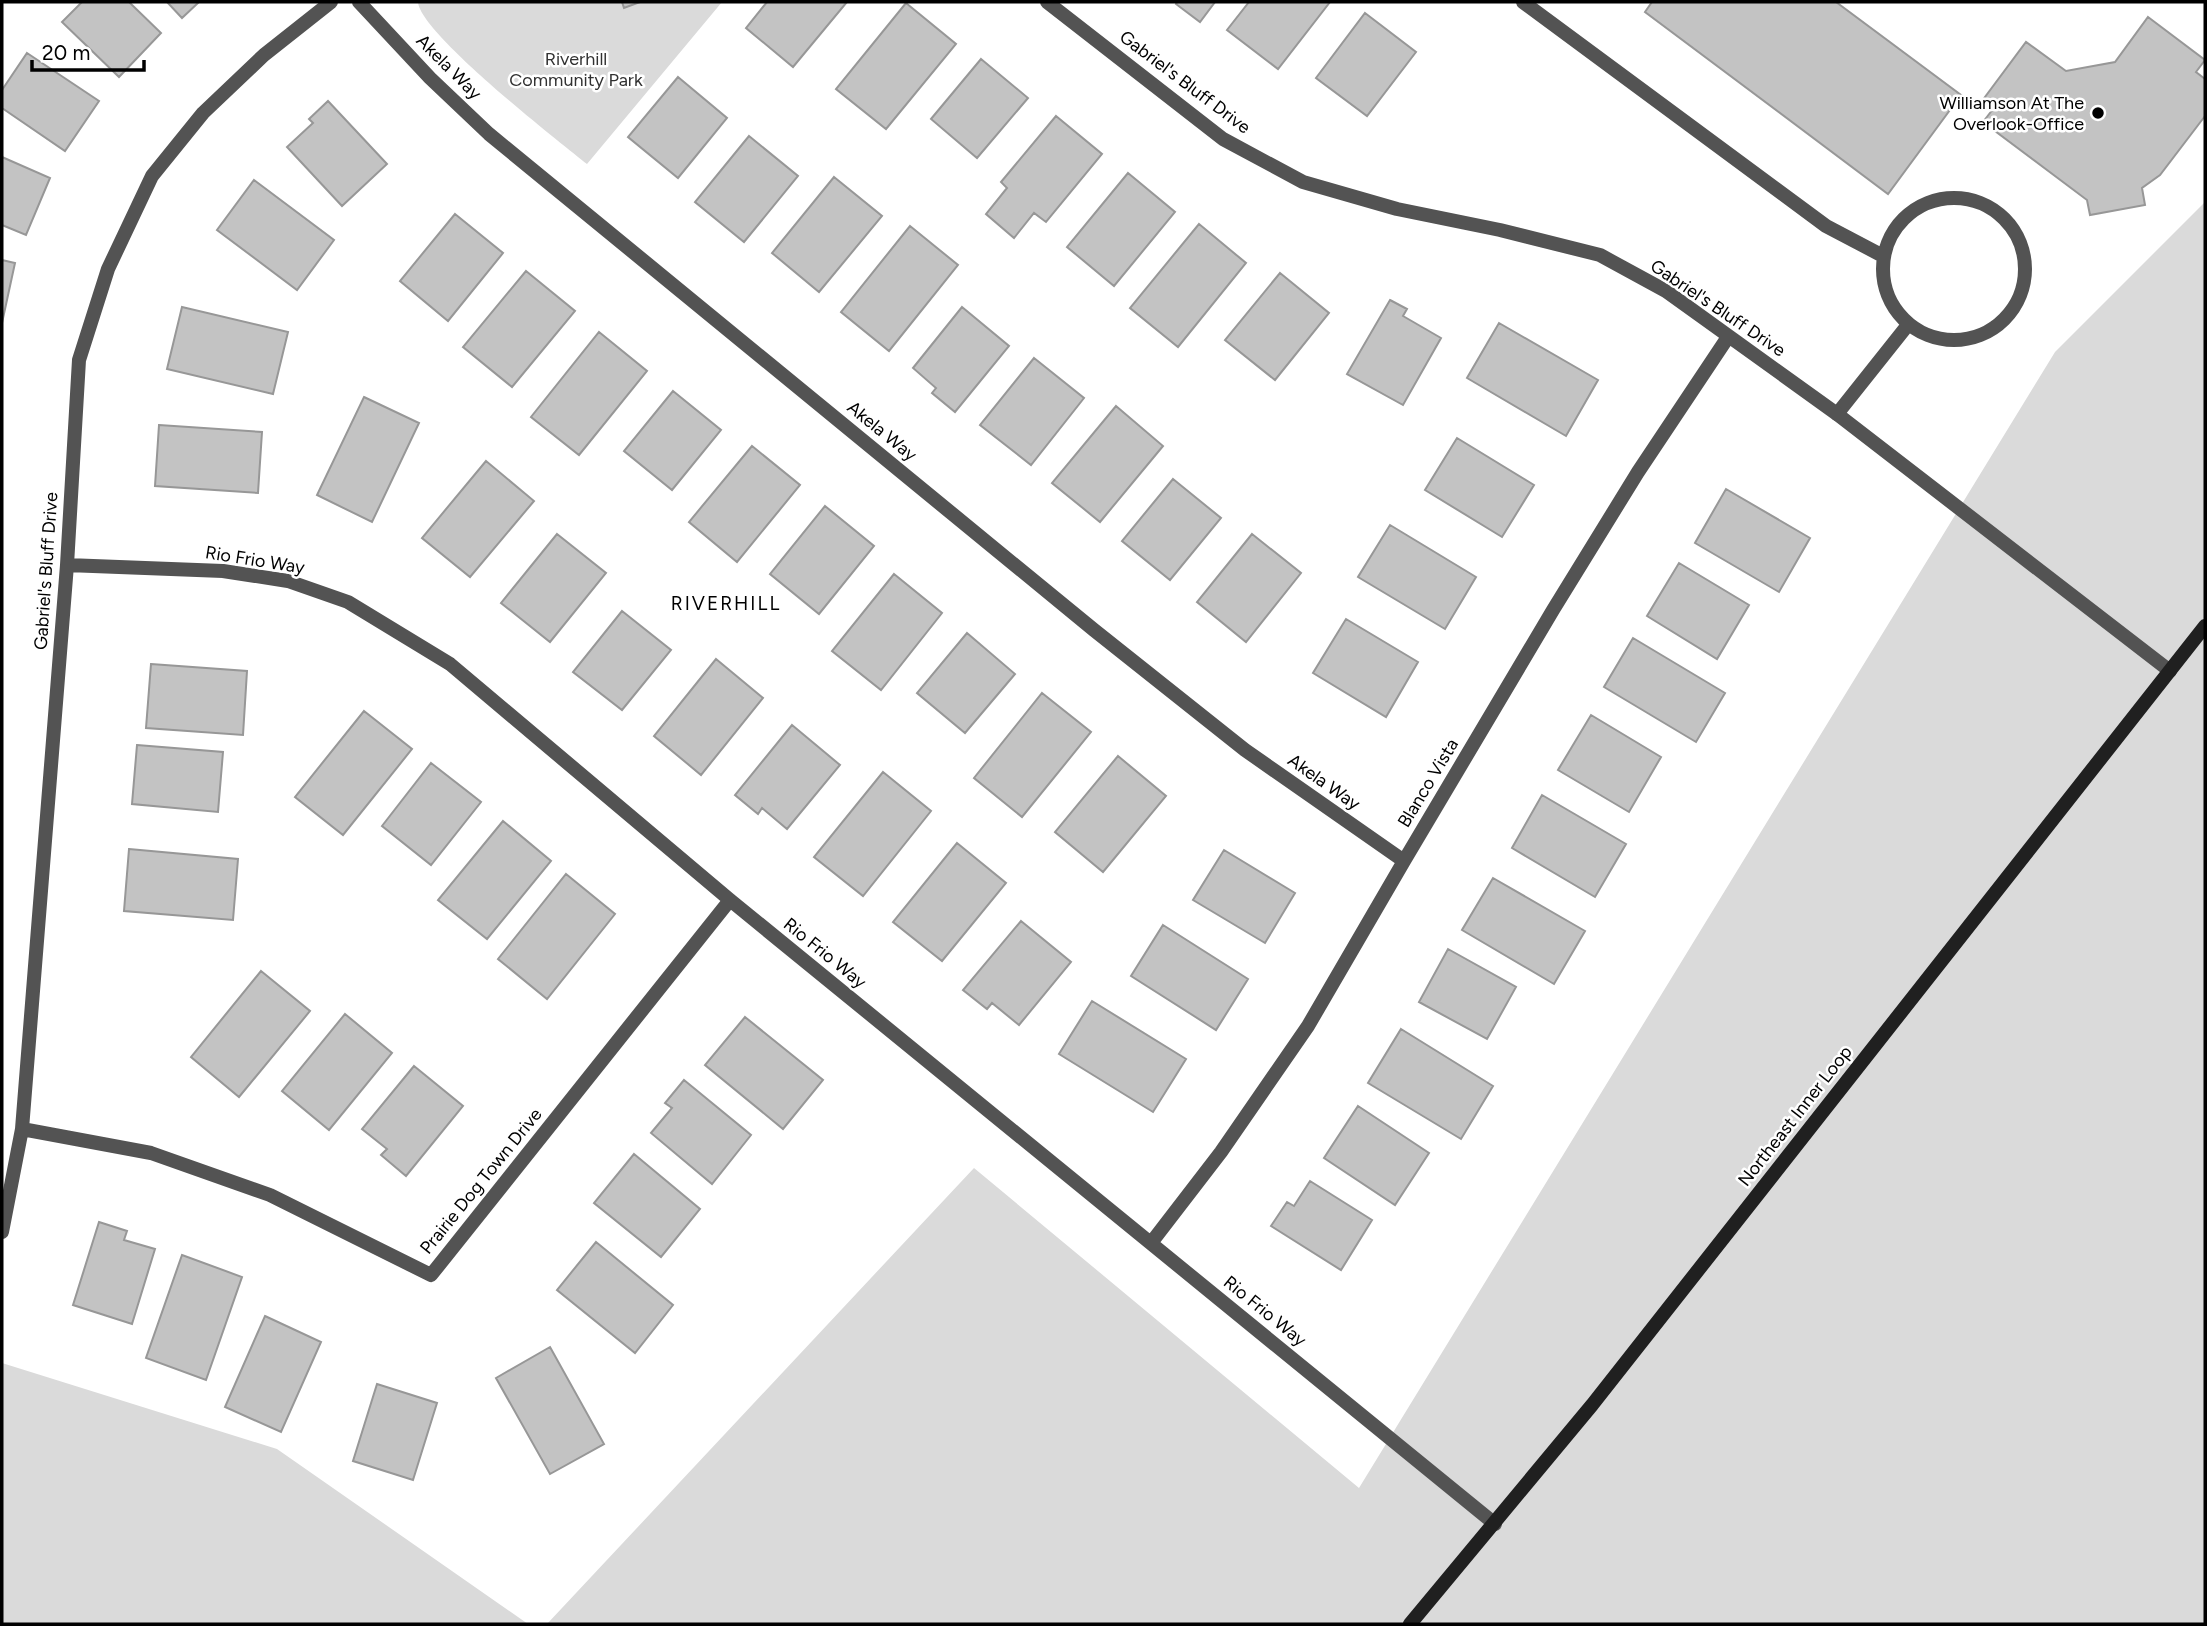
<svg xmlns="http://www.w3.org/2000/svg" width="2207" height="1626" font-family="Figtree,sans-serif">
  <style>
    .green { fill: #dadada }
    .building { fill: #c3c3c3; stroke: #979797; stroke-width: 2 }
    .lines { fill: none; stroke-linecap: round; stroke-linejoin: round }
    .service { stroke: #535353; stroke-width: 14 }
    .minor { stroke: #535353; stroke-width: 14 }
    .secondary { stroke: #202020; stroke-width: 14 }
    .poi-dot { fill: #000; stroke: #fff; stroke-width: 2.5 }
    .labels { text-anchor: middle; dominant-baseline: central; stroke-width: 5; stroke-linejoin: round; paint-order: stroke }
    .park-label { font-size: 18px; fill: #313131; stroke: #fff }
    .street-label { font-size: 18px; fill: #000; stroke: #fff }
    .poi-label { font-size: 18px; fill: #000; stroke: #fff; text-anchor: end }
    .neighbourhood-label { font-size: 19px; letter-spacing: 2px; fill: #000; stroke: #fff }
  </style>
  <rect width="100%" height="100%" fill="#fff"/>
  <path class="green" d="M418,2H722L587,164C557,140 420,33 418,2Z
    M2205,202V1624H547L974,1168L1359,1488L2055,352Z
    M2,1363L277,1449L528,1624H2Z"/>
  <path class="building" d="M82,2H129L161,33L119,77L62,22Z
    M167,2H199L182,18Z
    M622,2H640L624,8Z
    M767,2H847L793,67L746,28Z
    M1177,2H1215L1200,22L1176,4Z
    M1249,2H1330L1278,69L1227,30Z
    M1652,2H1836L1961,95L1888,194L1645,12Z
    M906,3L956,44L886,129L836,89Z
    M1365,13L1416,52L1367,116L1316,78Z
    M2148,17L2205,60L2196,72L2205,79V116L2160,175L2142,188L2145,205L2090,215L2087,200L1983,122L1993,109L1982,101L2026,42L2066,71L2115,62Z
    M27,53L99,101L65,151L2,108V90Z
    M981,59L1028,98L977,158L931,119Z
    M678,77L727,118L678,178L628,137Z
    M328,101L387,164L342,206L287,147L313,123L309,119Z
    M1056,116L1102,154L1046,222L1034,213L1014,238L986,214L1007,188L1001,182Z
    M749,136L798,176L744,242L695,202Z
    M2,157L50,178L26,235L2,225Z
    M1128,173L1175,212L1114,286L1067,247Z
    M834,177L882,216L819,292L772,253Z
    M254,180L334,240L297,290L217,230Z
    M455,214L503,253L448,321L400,281Z
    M1199,224L1246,263L1178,347L1130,308Z
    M910,226L958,265L889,351L841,312Z
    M2,260L15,263L2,323Z
    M526,271L575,311L512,387L463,347Z
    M1280,273L1329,313L1275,380L1225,340Z
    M1390,300L1407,309L1403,316L1441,338L1403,405L1347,374Z
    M182,307L288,332L273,394L167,369Z
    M962,307L1009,346L955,412L932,393L936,388L913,368Z
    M1499,323L1598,380L1566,436L1467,378Z
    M599,332L647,371L579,455L531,417Z
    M1034,358L1084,398L1031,465L980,425Z
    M673,391L721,430L672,490L624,451Z
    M364,397L419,423L372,522L317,495Z
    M1116,406L1163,446L1100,522L1052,483Z
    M159,425L262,432L258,493L155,486Z
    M1457,438L1534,485L1502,537L1425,490Z
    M752,446L800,485L737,562L689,522Z
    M486,461L534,501L470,577L422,538Z
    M1173,479L1221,518L1170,580L1122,541Z
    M1726,489L1810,538L1779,592L1695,543Z
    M825,506L874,546L819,614L770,574Z
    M1390,525L1476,577L1445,629L1358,577Z
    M557,534L606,573L550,642L501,603Z
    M1252,534L1301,573L1246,642L1197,602Z
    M1679,563L1749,605L1717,659L1647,616Z
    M894,574L942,613L881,690L832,651Z
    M622,611L671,650L622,710L573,672Z
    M1346,619L1418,662L1386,717L1313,673Z
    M967,633L1015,674L965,733L917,693Z
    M1633,638L1725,693L1696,742L1604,687Z
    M716,659L763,698L701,775L654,736Z
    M151,664L247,671L243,735L146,728Z
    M1042,693L1091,732L1022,817L974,778Z
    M364,711L412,749L343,835L295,797Z
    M1591,715L1661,757L1629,812L1558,770Z
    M792,725L840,765L787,829L762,808L758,814L735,795Z
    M137,745L223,752L218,812L132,804Z
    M1118,756L1166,796L1103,872L1055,832Z
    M431,763L481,802L431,865L382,826Z
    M883,772L931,811L863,896L814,857Z
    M1542,795L1626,844L1595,897L1512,848Z
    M503,821L551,861L487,939L438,900Z
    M957,843L1006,883L942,961L893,922Z
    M129,849L238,859L233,920L124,911Z
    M1224,850L1295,893L1265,943L1193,900Z
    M566,874L615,914L547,999L498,959Z
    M1493,878L1585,931L1554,984L1462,930Z
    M1021,921L1071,962L1019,1025L992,1003L987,1009L963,990Z
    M1163,925L1248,979L1216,1030L1131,976Z
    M1448,949L1516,987L1487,1039L1419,1002Z
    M261,971L310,1011L239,1097L191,1057Z
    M1092,1001L1186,1059L1153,1112L1059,1054Z
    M345,1014L392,1053L329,1130L282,1091Z
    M745,1017L823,1080L783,1129L705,1065Z
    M1401,1029L1493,1086L1461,1139L1368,1083Z
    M414,1066L463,1106L406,1176L381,1155L387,1149L362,1129Z
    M684,1080L751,1135L712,1184L651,1133L672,1108L665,1103Z
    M1358,1106L1429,1153L1395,1205L1324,1158Z
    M634,1154L700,1209L661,1257L594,1203Z
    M1310,1181L1372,1220L1341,1270L1271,1226L1287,1202L1294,1206Z
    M99,1222L127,1231L124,1240L155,1249L132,1324L73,1305Z
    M596,1242L673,1305L635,1353L557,1290Z
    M182,1255L242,1277L206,1380L146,1358Z
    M265,1316L321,1342L281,1432L225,1407Z
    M550,1347L604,1444L550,1474L496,1378Z
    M377,1384L437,1403L413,1480L353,1461Z"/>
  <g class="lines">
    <path class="service" d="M1523,2L1826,226L1883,256
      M1883 269a71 71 0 1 1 142 0a71 71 0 1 1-142 0Z
      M1837,414L1907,326"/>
    <path class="minor" d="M359,2L430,78L489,134L1094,630L1245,750L1404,861
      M1047,2L1223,139L1303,182L1397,209L1500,230L1600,255L1666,291L1837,414L2170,671
      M67,565L223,571L288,581L348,602L450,664L730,900L1495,1524
      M22,1129L151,1153L270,1195L431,1275L730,900
      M2,1232L22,1129L67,565L79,360L108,269L152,176L203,113L264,55L331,2
      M1151,1243L1221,1152L1308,1026L1404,861L1553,610L1638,472L1728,337"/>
    <path class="secondary" d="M1410,1624L1592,1405L2205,626"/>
  </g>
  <circle class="poi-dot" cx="2098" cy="113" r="7"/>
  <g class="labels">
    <g class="park-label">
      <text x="576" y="59">Riverhill<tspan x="576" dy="21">Community Park</tspan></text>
    </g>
    <g class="street-label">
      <text transform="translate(449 67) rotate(45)">Akela Way</text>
      <text transform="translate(1185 82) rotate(37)">Gabriel's Bluff Drive</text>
      <text transform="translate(1718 308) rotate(34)">Gabriel's Bluff Drive</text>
      <text transform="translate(882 431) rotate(39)">Akela Way</text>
      <text transform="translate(255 560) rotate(9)">Rio Frio Way</text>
      <text transform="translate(46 571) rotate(-86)">Gabriel's Bluff Drive</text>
      <text transform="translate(1324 782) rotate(35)">Akela Way</text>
      <text transform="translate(1428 783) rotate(-59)">Blanco Vista</text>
      <text transform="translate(825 953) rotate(39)">Rio Frio Way</text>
      <text transform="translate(1795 1116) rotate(-52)">Northeast Inner Loop</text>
      <text transform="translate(481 1181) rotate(-51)">Prairie Dog Town Drive</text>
      <text transform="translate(1265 1311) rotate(39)">Rio Frio Way</text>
    </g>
    <g class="poi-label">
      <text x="2084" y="103">Williamson At The<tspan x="2084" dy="21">Overlook-Office</tspan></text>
    </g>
    <g class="neighbourhood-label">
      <text x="726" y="603">RIVERHILL</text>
    </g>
  </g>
  <rect width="2207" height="1626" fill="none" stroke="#000000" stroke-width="7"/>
  <path d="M32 60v10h112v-10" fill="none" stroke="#000000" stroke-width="3.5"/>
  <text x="42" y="60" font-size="21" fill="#000000" stroke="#ffffff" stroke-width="5" paint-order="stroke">20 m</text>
</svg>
